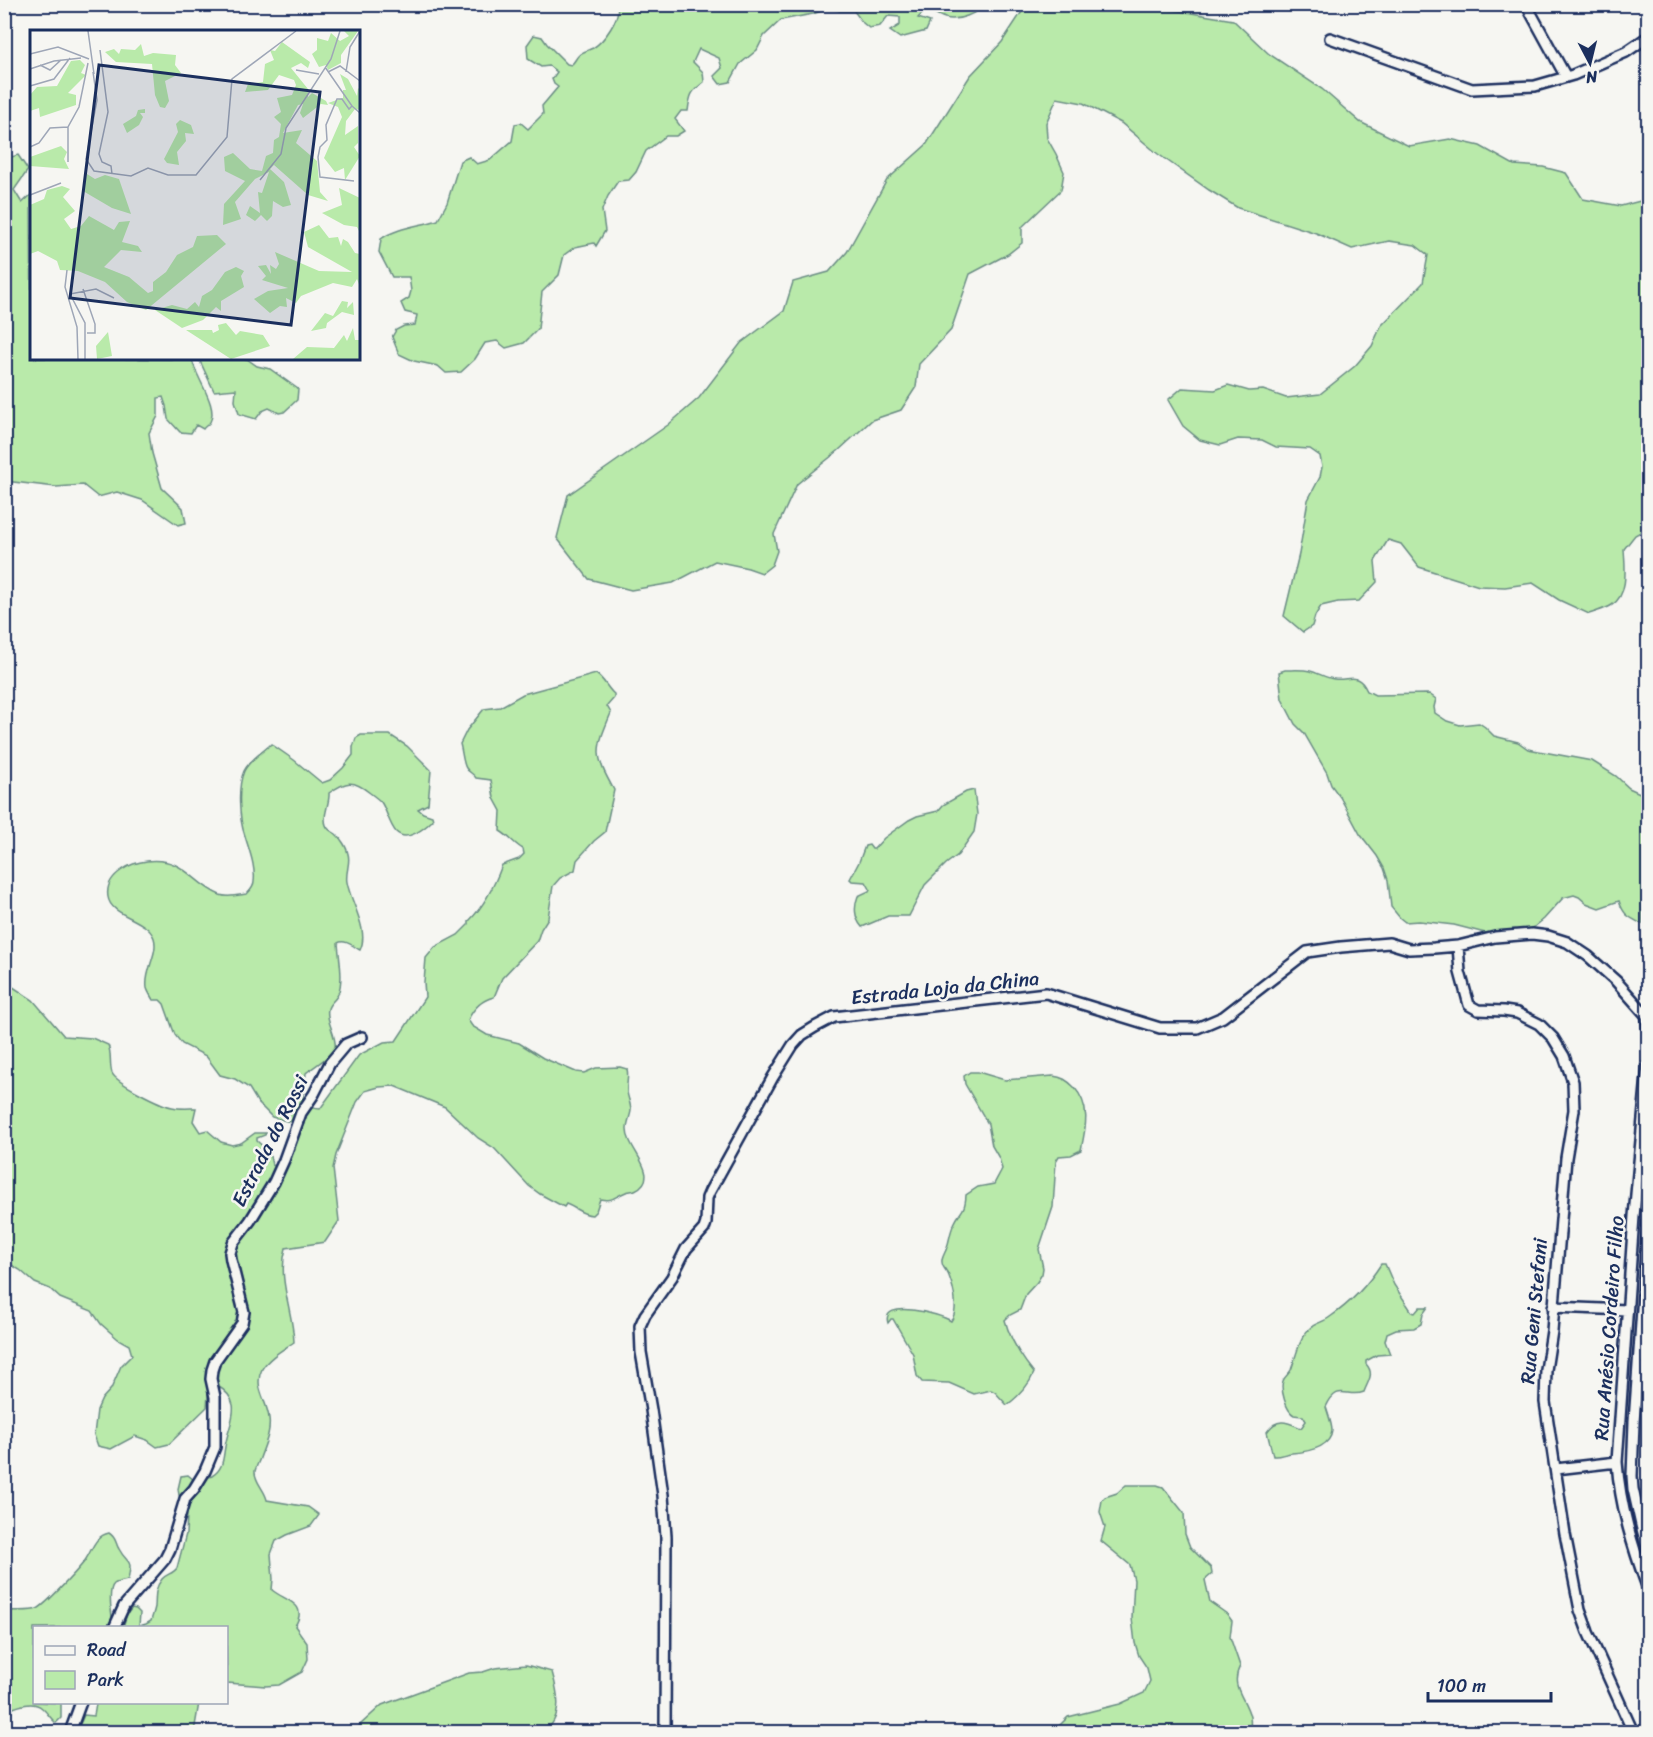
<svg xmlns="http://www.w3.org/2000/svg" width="1653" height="1737" font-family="Sriracha,sans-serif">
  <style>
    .green { fill: #b9eaaa; stroke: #6a8c84; stroke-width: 1.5 }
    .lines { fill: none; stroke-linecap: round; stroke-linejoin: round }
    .street-casing { stroke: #1b2f5e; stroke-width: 14 }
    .street { stroke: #f6f6f2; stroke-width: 9 }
    .labels { text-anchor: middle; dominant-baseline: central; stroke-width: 5; stroke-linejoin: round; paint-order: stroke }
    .street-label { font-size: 20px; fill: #1b2f5e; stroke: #f6f6f2 }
    .inset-road { fill: none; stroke: #9ea6b7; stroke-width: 1.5 }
    .view { fill: #1b2f5e; fill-opacity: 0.15; stroke: #1b2f5e; stroke-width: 3 }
    .inset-edge { fill: none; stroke: #1b2f5e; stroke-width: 3 }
  </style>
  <rect width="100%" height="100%" fill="#f6f6f2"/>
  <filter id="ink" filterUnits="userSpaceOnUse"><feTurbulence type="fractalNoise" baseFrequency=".0167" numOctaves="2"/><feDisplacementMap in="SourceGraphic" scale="12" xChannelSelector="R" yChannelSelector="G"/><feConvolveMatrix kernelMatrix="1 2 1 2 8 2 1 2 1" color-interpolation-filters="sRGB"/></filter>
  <g filter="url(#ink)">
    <path class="green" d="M1027,4L1144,5L1233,20L1269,54L1322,89L1360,122L1409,146L1450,139L1480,146L1514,165L1543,167L1566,173L1583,199L1621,206L1648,199V528L1635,535L1624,549C1625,567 1629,594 1612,605C1606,609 1597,611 1589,614L1559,600L1533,583L1505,587L1479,586L1419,567L1401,544L1388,540L1375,561L1377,582L1359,601L1338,602L1321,606L1315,616L1312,626L1303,632L1284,616L1299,554L1308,500L1320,477L1322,467L1320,456L1310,449L1276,447L1262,440L1238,439L1220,445L1200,440L1183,426L1168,400L1182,388L1215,390L1228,385L1249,391L1263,390L1286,398L1320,394L1355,366L1372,346L1381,326L1423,283L1428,255L1415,245L1389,241L1352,249L1316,233L1238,208L1209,190L1158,154L1121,123L1083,103L1057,98L1046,123L1047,138L1056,154L1064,172L1061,190L1022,227V243L1008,254L970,274L951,330L919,364L916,387L901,410L872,420L838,451L797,484L774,534L777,551L772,565L762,573L748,568L715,561L673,583L631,590L589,579L557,538L568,495L668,425L699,398L741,343L784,311L793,282L829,272L847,252L887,180L926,145L970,76L1002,42Z
      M617,5H986C976,13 959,22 945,18C939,16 933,12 927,9L918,18L930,22L926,31L900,38L890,31L900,25V17L888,16L880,26L869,28L863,23L854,11H840L829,8L813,14L781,20L764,36L757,50L740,64L730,82L720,84L714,76L722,68L719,58L699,49L693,62L703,72L704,82C691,92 690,94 688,111H681L675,119L684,131L676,136H666L646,151L636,172L629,180L618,181L608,196L602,210L605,231L596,246L594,243L575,247L564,255L559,275L542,292L538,329L524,343L506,348L497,341L485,343L475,359L461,372L446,373L438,366L414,361L399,354L392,337L396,330L404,326L415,325L417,315L405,312L401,303L409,298L411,291L409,277H392L379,252L381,239C396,228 419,226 438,220L447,203L460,161L469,157L477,164L490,160L512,141L515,124L521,123L528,129L543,114L542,106L558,87L554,84L552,79L557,72L549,66L541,67L528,59L527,45L534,35L542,37L547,44L567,64L571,65C575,62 576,57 580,54C584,51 589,50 593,48C604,41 621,18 617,5Z
      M18,155L28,170L14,190L22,203L31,195L32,358L192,359C195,377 219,406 210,422C209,424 204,427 203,429L196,425L191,433L180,432L168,419L166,406L163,397L158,398V416L149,433L152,453L162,488L183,508L186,523L178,525L142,500L117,492L98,497L83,485L56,487L5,481L4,159Z
      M199,359H247L257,366L270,369L298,389L297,400L284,412L279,413L269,408L262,411L256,419L239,414L235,401L236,389L214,391Z
      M1285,670C1293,670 1302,669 1310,671C1318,673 1326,678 1334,679C1349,681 1358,671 1367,691L1375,695L1429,694L1436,699L1434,707L1435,713L1447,721L1460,725L1479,723L1485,727L1494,736L1518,742L1528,749L1592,761L1616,776L1629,788L1644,795H1648V883L1643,904L1642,924C1629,917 1624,916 1619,901L1599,908L1586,903L1579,897L1574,895L1563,898L1544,919L1534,927L1521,931L1503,934L1485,933L1454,925L1419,921L1405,922L1400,918L1391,907L1388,880L1384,868L1377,856L1360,834L1340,797L1331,785L1327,773L1304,733L1295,724L1282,699L1279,672Z
      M596,674C604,679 607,688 614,694V698L607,706L611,713C595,751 594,754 614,790L605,832L594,841L577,860L575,870L560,878L553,886L548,918L541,929L537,941L502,978L494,997C481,1000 473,1009 468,1020L472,1026L487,1035L519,1043L543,1058L576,1072L584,1073L596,1068L620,1067L627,1069C629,1077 626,1084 627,1092C628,1098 631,1105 631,1111C630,1117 627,1123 627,1129C626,1149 664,1176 635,1190C633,1191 629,1191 626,1192C615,1196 613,1202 600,1199L596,1211L592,1215C580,1214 577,1208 566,1204L564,1207L540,1194L529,1186L494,1148L478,1138L445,1107L394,1086L379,1087L365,1091L357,1102L336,1155L333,1168L339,1221L325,1242L286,1248C277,1279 293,1311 294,1342C284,1349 268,1358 262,1369C253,1387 267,1400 269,1418C271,1432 265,1444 260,1458C259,1461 256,1467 255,1471C254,1481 265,1490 267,1500L308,1507L319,1515L311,1526L287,1535L276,1541L271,1554L273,1579L272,1590C285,1601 309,1603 295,1626L307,1643L308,1659L302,1672L279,1685L265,1686L227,1683L226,1628L123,1627L127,1614L132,1608L136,1609L140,1613L139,1626L146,1624L151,1621C152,1617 154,1612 155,1607C156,1596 154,1589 162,1579C166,1574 173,1574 177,1568L186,1534L187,1515L179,1495L178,1489L181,1476L188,1475L194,1480C199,1479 207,1478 212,1476C224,1469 223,1457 225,1447C229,1421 246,1402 216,1385L208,1394L207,1407L169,1444L157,1447L147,1440L135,1436L111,1449L98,1446L94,1435L97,1410L102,1399L111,1389L121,1366L132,1355L129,1345L118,1339L101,1324L92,1311L60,1298L50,1289L35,1283L20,1270L5,1261L4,981L33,1000L64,1036L92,1038L108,1045C112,1054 109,1064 112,1073C116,1083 161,1105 172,1107C180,1109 189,1108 196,1108L193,1121L200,1132L207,1130L221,1142L232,1145L241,1143L255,1133H266L265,1135L257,1138V1141L269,1152L272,1165L281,1166L304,1124L294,1123L272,1117L258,1103L249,1088L235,1079L220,1075L206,1056L182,1044L175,1035L164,1004L160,1000H153C151,996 148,992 147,988C144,971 159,953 154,938C147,918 111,917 108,897C106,885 113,876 122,870C129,865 138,862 147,861C185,857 191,883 220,895C228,898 239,895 247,894C250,891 254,886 254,882C256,867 249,850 245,836C239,819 237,787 244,771C250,759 262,753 271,744L294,760L322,783L330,780L343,768L353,755V747L356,738L361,735H390L407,746L431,770L428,804L418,809L423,813L432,816L433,820C425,828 407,843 396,832C389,824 387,811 381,802C378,799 374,796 370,793C353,779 346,781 329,793C330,804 322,815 326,825C328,831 332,831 336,834C341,838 347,848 348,854C351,862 345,873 347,882C350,901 370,931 360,950C353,946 345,939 338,943C339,959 344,979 338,994C336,1000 329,1003 328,1009C325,1021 338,1037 335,1050C334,1053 311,1069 306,1073C305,1084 301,1097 303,1107C309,1106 314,1109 320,1109L359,1055L384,1042L396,1041L425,997L424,982L426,958L435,947L458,935L469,924V921C484,906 495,884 502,865L519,859L524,854L523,849C514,844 509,836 500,831L501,811L494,798L491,780L476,778C473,773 469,773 466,768C463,764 462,750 460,744L467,730L484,709L500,707L523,694Z
      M974,790L977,814L974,832L958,855L946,864L925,885L909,916H888L862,927C854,918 854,906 858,896L869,891L870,889L866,882L852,881L850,879L859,862L865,846L869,845L872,849H874L884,838L909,820L917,816L938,811L943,805L966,792Z
      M970,1072H978L1005,1080L1053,1076C1062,1077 1067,1080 1074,1087C1091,1106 1086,1127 1081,1150L1071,1155L1059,1156L1056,1161L1053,1207L1039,1249L1043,1268L1042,1274L1037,1282L1026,1294L1020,1310L1010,1315L1005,1320C1010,1340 1021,1357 1034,1373C1028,1387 1019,1396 1007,1405L995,1392L991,1390L974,1394L949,1383L922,1382L917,1376L913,1354L893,1319H891L888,1323C880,1298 940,1314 951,1321C959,1310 954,1289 949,1276C947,1270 941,1267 942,1260C943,1255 946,1251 947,1247C950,1239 950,1231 954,1224C960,1210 965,1213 966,1195L978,1187L994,1184L1002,1169L999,1158L992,1146L988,1124L965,1084L964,1076Z
      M1381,1264H1385L1394,1285L1412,1312L1415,1313L1420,1307H1428L1423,1314L1421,1324L1414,1328L1396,1329L1387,1333L1385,1341L1390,1354L1377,1355L1366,1361V1364C1375,1374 1368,1381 1364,1392C1347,1399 1338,1381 1326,1407C1328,1414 1332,1424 1332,1431C1330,1449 1305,1452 1292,1453C1285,1453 1280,1457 1273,1456L1267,1432C1277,1417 1287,1422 1301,1428L1306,1421L1303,1416C1302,1416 1294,1415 1294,1415C1286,1411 1280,1389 1283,1381C1284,1377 1289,1374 1291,1370C1296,1357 1299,1338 1310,1328C1315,1323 1324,1322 1330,1317C1352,1302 1367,1286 1381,1264Z
      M1126,1485H1157L1163,1487L1184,1513L1185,1534L1190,1547L1211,1568L1212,1574L1205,1580L1210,1602L1227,1614L1232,1621L1230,1637L1240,1666C1229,1687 1246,1698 1250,1717C1251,1722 1250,1728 1251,1732H1053L1068,1717L1120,1704L1144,1693L1150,1681L1147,1668L1139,1656L1135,1643L1132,1618L1134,1580L1130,1565L1101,1541L1105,1527L1100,1512L1102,1500L1105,1497L1117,1493Z
      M109,1533C117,1538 115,1543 119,1549C128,1566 133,1556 128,1580C123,1581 117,1582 114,1584C107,1590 112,1619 114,1627L34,1628V1702L61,1703V1718L56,1723C50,1718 47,1712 42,1708C33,1700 18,1706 8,1710L5,1708V1611C13,1610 31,1612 37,1609C45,1606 81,1567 86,1559C93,1548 95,1536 109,1533Z
      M526,1665L552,1672C558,1693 564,1717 544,1732H356L360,1725L382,1705L469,1673L483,1672L495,1668Z
      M99,1702H199V1703L194,1732H80V1724L84,1715L94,1716L96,1704Z"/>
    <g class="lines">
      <g class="street-casing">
        <path id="street" d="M1526,4L1566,77
          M1646,4L1648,7
          M1330,38L1472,89L1535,86L1556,80L1573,75L1626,52L1648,37
          M1458,946L1460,972L1469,1005L1478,1010L1504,1011L1517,1013L1539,1024L1553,1038L1564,1056L1573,1082L1574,1110L1566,1158L1552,1331L1546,1370L1545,1402L1565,1534L1580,1610L1588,1632L1633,1732
          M1647,1015L1648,1028
          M1648,1065L1634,1216L1617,1462C1620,1506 1633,1548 1648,1589
          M1648,1224L1634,1422L1632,1476L1633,1489L1641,1525L1648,1551
          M1553,1307L1627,1310
          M1556,1469L1617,1462
          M114,1628L124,1606L165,1559L170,1549L185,1499L194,1489L205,1471L215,1447V1397L211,1379L212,1370L215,1361L242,1323L244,1312L231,1260L230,1253L233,1243L250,1221L274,1182L284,1160L301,1113L314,1094L330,1063L346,1044L362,1037
          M70,1732L81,1702
          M665,1732L666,1537L663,1495L651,1410L641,1352L640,1326L645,1315L672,1277L686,1249L704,1229L706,1223L707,1198L710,1191L773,1077L793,1045L802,1035L815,1027L834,1017L1046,993L1160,1028H1197L1223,1017L1307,952L1341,947L1389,943L1409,949L1434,948L1458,946L1495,937L1532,934L1548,936L1567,942L1588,956L1616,981L1648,1017"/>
      </g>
      <use href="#street" class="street"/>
    </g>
  </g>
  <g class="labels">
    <g class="street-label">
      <text transform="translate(945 988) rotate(-6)">Estrada Loja da China</text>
      <text transform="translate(270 1141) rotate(-63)">Estrada do Rossi</text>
      <text transform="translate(1534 1311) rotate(-85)">Rua Geni Stefani</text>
      <text transform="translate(1609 1328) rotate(-86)">Rua Anésio Cordeiro Filho</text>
    </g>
  </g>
  <g transform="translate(30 30)">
    <rect width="330" height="330" fill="#f6f6f2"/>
    <path d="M314,1H328L311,25V33L298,40L296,35L289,37L282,24L287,20V8L298,11L301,3L310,11L319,6ZM252,12L280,32L278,38L271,33L261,38L278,59V67L282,63L296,71L298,75L291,74L273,88L270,83L273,74L268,75L253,103L272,100L266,113L287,131L290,162L298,171L278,165L244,135L240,139L254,152L261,175L253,177L243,171L242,186L237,191L231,185L225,191L216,185L220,176L230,183L228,162L232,163L239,142L225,149L205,172L211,189L193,195L194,174L215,151L195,141L194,127L203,123L220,139L232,141L236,126L243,123L244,110L249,107L251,94L244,87L251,82L247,68L262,65L266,55L264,50L249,45L238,60L215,62L218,54L233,52L235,34L244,30L240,20L245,21ZM111,14L114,26L123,23L146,25L145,35L151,43L135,51L139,71L135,78L130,77L125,65L122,34L86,32L75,22L84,19L89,24L91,19L105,20ZM50,30L55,35L51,43L56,45L38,63L46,65V75L10,87L9,78L0,81V65L7,57L27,56L41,31ZM310,44L318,49L327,66L328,58L330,60V80L325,79L316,91L315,105L328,96V113L324,117L330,126L315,150L314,138L305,142L294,128L312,87L308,77L298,73L313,68V60H316ZM115,79V83H110L113,87L109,95L97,103L93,94L106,86L108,80ZM150,90L161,95L164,104L155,103L156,111L147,122L149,135L137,133L134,129L148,102L146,94ZM31,116L37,122L34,129L39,139L0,136V127ZM57,144L65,149L75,145L89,149L101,184L82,178L53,161ZM32,156L40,159L33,167L45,181L34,189L41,199L51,196L59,186L84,200L89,192L100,191L92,212L108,216L112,222L91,220L74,237L99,247L118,263L123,261V252L136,242L147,225L163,217L167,206L187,205L196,214L116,280L97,272L75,252L48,241L30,240L27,231L8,221L0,224V175L14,169L17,160ZM309,158L330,168V203L327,197L314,195L292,183L312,175ZM289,195L299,208L308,207L311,216L313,209L318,212L325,223L330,224V257L327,249L322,257L303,253L271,266L266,273L256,268L257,277L250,276L240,283L224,269L238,261L258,258L232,250L236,246L228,236L236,235L241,244L240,235L246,239L249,234L245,222L289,241L322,242L278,217L274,202ZM206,237L214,241L211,246L214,257L191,271V281L186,277L173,290L152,298L125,280L142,275L157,279L165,272L169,277L172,266L182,260L195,242ZM312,271L318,272L317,278L323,272L324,285L312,282L297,293L296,298L281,301L295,283L303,286ZM196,293L206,305L210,301L233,305L240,316L201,329L156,300H182L183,303L189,300L188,295ZM323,298L325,310H330V329H263L277,317L304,318L314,305L317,311ZM78,302L82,326L67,329L66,316Z" fill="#b9eaaa"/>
    <path class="inset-road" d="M58,1L64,44M70,20L78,82L69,124L72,132L81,136L82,144M0,24L28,17L59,29M10,35L20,40L31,30M295,37L322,76M0,39L24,31L51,28M266,40L289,44M63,42L67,70L56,129L64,141L101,146L118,138L138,145H166L197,107L202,49L266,1M298,42L310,36L330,51M316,42L320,17L330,1M0,56L24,49L40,28M0,117L9,113L20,98L38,97M38,132V97L49,77L58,33M230,150L251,124L256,98L301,29L310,1M324,151L290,147L288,127L290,117L297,110L296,95L307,69H312L319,79L322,76L330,83M0,165L31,153M37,240L35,257L47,297L48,329M53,259L65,294V303H57M55,329V293L40,264L66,259L84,268"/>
    <path class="view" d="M69,35L290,62L261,295L40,268Z"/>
    <rect width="330" height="330" class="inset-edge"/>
  </g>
  <rect width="1653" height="1737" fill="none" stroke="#f6f6f2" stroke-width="24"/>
  <rect x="12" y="12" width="1629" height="1713" fill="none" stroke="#1b2f5e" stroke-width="2" filter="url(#ink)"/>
  <rect x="33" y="1626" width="195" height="78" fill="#f6f6f2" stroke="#9ea6b7" stroke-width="1.5"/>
  <rect x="45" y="1646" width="30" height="9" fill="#f6f6f2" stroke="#9ea6b7" stroke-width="1.5"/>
  <text x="87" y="1656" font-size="18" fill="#1b2f5e">Road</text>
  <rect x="45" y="1671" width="30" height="18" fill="#b9eaaa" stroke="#9ea6b7" stroke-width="1.5"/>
  <text x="87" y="1686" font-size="18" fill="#1b2f5e">Park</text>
  <g transform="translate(1590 63) rotate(173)" stroke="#f6f6f2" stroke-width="4.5" paint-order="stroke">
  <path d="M0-4.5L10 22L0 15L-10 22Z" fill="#1b2f5e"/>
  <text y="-9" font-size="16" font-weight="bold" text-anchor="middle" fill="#1b2f5e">N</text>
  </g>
  <path d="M1428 1692v9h123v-9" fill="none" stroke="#1b2f5e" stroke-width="3"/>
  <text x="1437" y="1692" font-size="18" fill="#1b2f5e" stroke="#f6f6f2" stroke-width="4.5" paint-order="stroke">100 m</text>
</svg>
